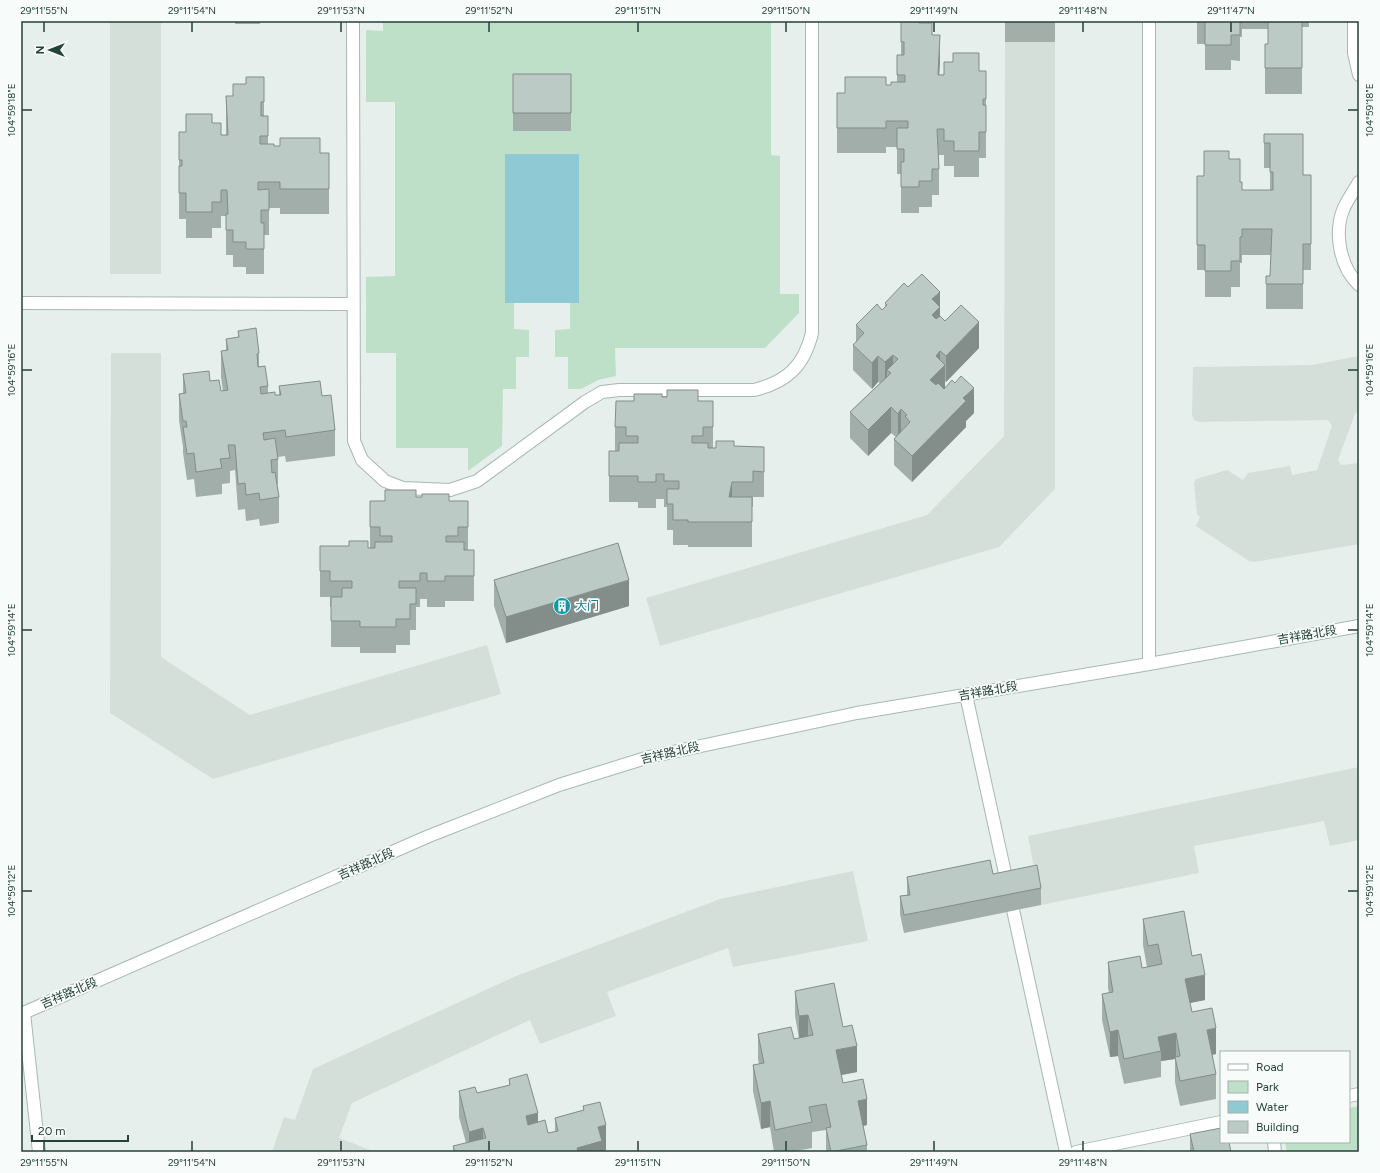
<svg xmlns="http://www.w3.org/2000/svg" width="1380" height="1173" font-family="Figtree,'Noto Sans SC',sans-serif">
  <style>
    .built { fill: #d4dfda }
    .green { fill: #bfe0c8 }
    .water { fill: #8ec9d4 }
    .lines { fill: none; stroke-linecap: round; stroke-linejoin: round }
    .minor-casing { stroke: #a8b8b2; stroke-width: 14 }
    .minor { stroke: #fff; stroke-width: 12 }
    .wall { fill: #a1aea9 }
    .shaded-wall { fill: #838d89 }
    .building { fill: #bbcac4; stroke: #838d89 }
    .ticks { fill: none; stroke: #24423a; stroke-width: 1.5 }
    .labels { text-anchor: middle; dominant-baseline: central; stroke-width: 3.5; stroke-linejoin: round; paint-order: stroke }
    .culture-label { font-size: 12px; fill: #0d838f; stroke: #f7fbf9; text-anchor: start }
    .street-label { font-size: 12px; fill: #24423a; stroke: #f7fbf9 }
    .neatline { fill: none; stroke: #24423a; stroke-width: 1.5 }
    .ticks-label { font-size: 10px; text-anchor: middle; fill: #24423a }
  </style>
  <rect width="100%" height="100%" fill="#e6efeb"/>
  <path class="built" d="M110,21H161V274H110Z
    M1005,42H1055V489L999,547L660,646L646,598L927,515L1004,436Z
    M111,353H161V657L250,715L487,645L501,694L213,779L110,713Z
    M1359,356V411L1355,414L1338,460L1341,465L1359,463V544L1254,562L1249,561L1196,526L1200,517L1197,514L1194,483L1196,479L1227,470L1243,480L1248,473L1290,466L1292,475L1317,470L1332,426L1328,420L1198,422L1194,420L1192,415L1193,367L1312,365Z
    M1359,767V840L1330,846L1324,821L1194,846L1199,873L1041,905L1028,836Z
    M853,871L868,941L733,967L728,948L607,992L616,1016L540,1044L530,1020L352,1103L339,1138L370,1150V1152H272L284,1117L295,1120L313,1069L516,976L720,899Z"/>
  <path class="green" d="M383,21H771V155L780,156V294H799V313L765,348H615L616,376L598,380L581,389H568V357H555V330L570,329V303H578L579,154H505V303H514V329L529,330V357H516V389H503L502,446L468,471V448H396V353H366V277L395,276V102H366V30L383,31Z
    M1359,1106V1152H1287L1285,1142H1349V1108Z"/>
  <path class="water" d="M505,154H579V303H505Z"/>
  <g class="lines">
    <g class="minor-casing">
      <path id="minor" d="M353,21L354,441L362,460L385,481L403,488L450,490L477,481L585,402L602,392L619,390H754C787,382 804,366 812,333V21
        M1149,21V664
        M1354,21V53L1359,75
        M1359,182C1354,191 1347,200 1343,210C1334,234 1340,267 1359,285
        M21,303L353,304
        M966,695L1066,1152
        M24,1013L39,1152
        M21,1014L429,836L559,785L649,757L857,713L1149,664L1359,626
        M1349,1096L1359,1094
        M1274,1142L1275,1152
        M1076,1152L1221,1122"/>
    </g>
    <use href="#minor" class="minor"/>
  </g>
  <path class="wall" d="M235,21H260V24H235Z
    M901,21L919,23L932,35L940,60L939,75L979,71H986V158H979V177H954V166H944V155H939V195H932V207H919V213H901V174H897V147H886V153H837V93H845L886,85H891L897,82V55H901Z
    M1005,21H1055V42H1005Z
    M1197,21H1309V27H1302V94H1265V44H1268V29H1242V37H1240V61L1231,60V70H1205V44H1197Z
    M513,74H571V131H513Z
    M264,77V116H268V144L274,146L320,153H329V214H280V208H269V235H264V274H246V267H233V255H226V216H221V228H212V238H186V219H179V132H186L212,123L221,135H226V96H233L246,84Z
    M1264,134L1303,175H1311V270H1303V309H1266V276H1270L1271,255H1242V263H1240V287H1231V297H1205V270H1197V176H1204L1229,159L1240,182L1242,190H1270V168H1264Z
    M885,303L940,316L945,321L979,348L946,382L945,381V388L974,413L966,421V427L912,482L894,465V439L896,437L891,433L868,456L850,438V412L880,383L878,382L872,389L853,370V345L856,342V325L882,310L885,307Z
    M238,331L259,353V367L268,386V393L275,395H279V386L322,396L335,430V456L286,462L285,456L278,457V484H277L279,497V523L260,526L259,519L246,521L245,509L238,510L235,470L230,471V483L222,484V494L196,497L194,479L187,480L183,453V447L179,420V394L183,393V374L210,381L221,391H223L221,377V351H226V339L238,337Z
    M662,397L698,401H713V448L734,446L764,447V497H753V507H752V547H688V545H673V530H667V507H664V499H656V508H638V502H609V451H615V427L634,401Z
    M416,497H422L449,501H468V550H474V601H445V607H427V599H420V607H416V630H410V645H396V653H360V647H331V607H330V597H320V546L370,548V501H385Z
    M494,580L629,606L506,643L494,606Z
    M993,874L1041,888V905L904,933L900,914V896L907,895V877Z
    M1143,919L1192,956L1205,1000L1190,1003L1192,1012L1216,1054L1212,1055L1216,1074V1099L1180,1106L1175,1082V1059L1161,1061V1077L1124,1084L1118,1056L1110,1057L1102,1020V994L1109,993L1108,988V962L1142,968L1147,967L1143,945Z
    M795,991L843,1027L857,1072L841,1075L843,1083L867,1125L863,1126L867,1145V1152H826V1130L812,1132V1148L792,1152H774L770,1127L761,1129L753,1091V1065L759,1064L758,1059V1034L794,1039L799,1038L795,1016Z
    M509,1079L538,1122L548,1133L555,1132V1118L583,1110V1106L606,1151L602,1152H453V1146L466,1143L459,1117V1091L477,1093L509,1085Z
    M1190,1134L1231,1152H1190Z"/>
  <path class="shaded-wall" d="M940,35V60L938,100V75Z
    M940,292V332L932,341V299Z
    M979,322V348L946,382V356Z
    M940,351V369L945,365V390L930,405V380L936,356Z
    M893,355V380L891,373L887,370V386L885,388V362Z
    M878,356V382L872,389V363Z
    M974,388V413L966,421V427L912,482V456L963,398Z
    M891,407V433L868,456V430Z
    M901,409V435L898,439V414Z
    M732,482V507L729,523V497Z
    M629,580V606L506,643V617Z
    M1205,975V1000L1185,1004V979Z
    M808,1015V1040L799,1042V1016Z
    M1216,1028V1054L1207,1056V1030Z
    M1118,1030V1056L1110,1057V1032Z
    M1176,1033V1058L1175,1057V1059L1161,1061V1051L1158,1037Z
    M857,1046V1072L836,1076V1050Z
    M867,1099V1125L858,1127V1101Z
    M770,1101V1127L761,1129V1103Z
    M538,1113V1139L526,1142V1116Z
    M606,1125V1151L602,1152H577V1148L598,1127Z
    M483,1128V1152H469V1132Z"/>
  <path class="building" d="M901,21H919V23H932V35H940L938,75H944V62H953V53H979V71H986V99H983V105H986V132H979V151H954V141H944V129H937L939,169H932V181H919V187H901V162H904V149H897V128H908V121H886V128H837V93H845V77H886V85H891V82H905V75H897V55H904V42H901Z
    M1205,21H1240V35H1231V45H1205Z
    M1273,21H1302V68H1265V44H1268V22H1273Z
    M513,74H571V113H513Z
    M246,77H264V102H261V116H268V136H260V144H274V146H280V138H320V153H329V189H280V182H258V190L269,189V210H261V223H264V249H246V242H233V230H226V214H228L227,190H221V202H212V212H186V193H179V166H182V160H179V132H186V114H212V123H221V135H228L226,96H233V84H246Z
    M1264,134H1303V175H1311V244H1303V284H1266V276H1270L1272,229H1242V237H1240V261H1231V271H1205V245H1197V176H1204V151H1229V159H1240V182H1242V190H1273V172H1270V143H1264Z
    M922,274L940,292L932,299L940,307L932,315L936,319L940,316L945,321L961,305L979,322L946,356L940,351L936,356L945,365L930,380L936,385L938,383L944,389L952,380L955,383L961,376L974,388L963,398L966,401L912,456L894,439L910,422L905,416L907,415L901,409L898,414L891,407L868,430L850,412L891,373L887,370L898,359L893,355L885,362L878,356L872,363L853,345L864,333L856,325L877,304L882,310L887,305L885,303L904,283L908,287Z
    M256,328L259,353L257,354L258,367L265,366L268,386L260,387L261,394L275,392V395H281L279,386L320,381L322,396L331,395L335,430L286,437L285,430L263,433L264,440L275,438L278,459L271,460L272,473L275,472L279,497L260,500L259,493L246,495L245,483L238,484L235,445H228L230,458L220,459L222,468L196,472L194,453L187,454L183,427H187L186,421H183L179,394L186,393L183,374L209,371L210,381L219,380L221,391L228,390L221,351L228,350L226,339L239,337L238,331Z
    M667,390H698V401H713V427H703V436H692V443H708V448H716V441H734V446L764,447V472L753,471V482H732L729,497H752V522H688V520H673V504H667V489H679V481H664V474H656V482H638V476H609V451H619V443H638V436H626V427H615L616,401H634V394H662V397H667Z
    M385,490H416V497H422V494H449V501H468V527H458V536H446V542H464V550H474V576H445V581H427V573H420V581H399V588H416V604H410V619H396V627H360V621H331V597H342V588H352V581H330V571H320V546H349V541H368V548H375V542H392V536H380V527H370V501H385Z
    M618,543L629,580L506,617L494,580Z
    M990,860L993,874L1037,865L1041,888L904,915L900,896L910,895L907,877Z
    M1184,911L1192,956L1201,954L1205,975L1185,979L1192,1012L1212,1008L1216,1028L1207,1030L1216,1074L1180,1081L1175,1057L1180,1056L1176,1033L1158,1037L1161,1051L1124,1059L1118,1030L1110,1032L1102,994L1113,992L1108,962L1140,956L1142,968L1162,964L1158,944L1148,946L1143,919Z
    M834,983L843,1027L852,1025L857,1046L836,1050L843,1083L863,1079L867,1099L858,1101L867,1145L831,1152L826,1128L831,1127L826,1104L809,1107L812,1122L775,1130L770,1101L761,1103L753,1065L764,1063L758,1034L791,1027L794,1039L813,1035L808,1015L799,1016L795,991Z
    M527,1074L538,1113L526,1116L528,1125L545,1120L548,1133L558,1131L555,1118L584,1110L583,1106L600,1102L606,1125L598,1127L602,1141L577,1148L578,1152H455L453,1146L486,1138L483,1128L469,1132L459,1091L475,1087L477,1093L510,1085L509,1079Z
    M1221,1128V1142H1229L1231,1152H1194L1190,1134Z"/>
  <path class="ticks" d="M44,22V32M192,22V32M341,22V32M489,22V32M638,22V32M786,22V32M934,22V32M1083,22V32M1231,22V32M22,110H32M1348,110H1358M22,370H32M1348,370H1358M22,630H32M1348,630H1358M22,891H32M1348,891H1358M44,1141V1151M192,1141V1151M341,1141V1151M489,1141V1151M638,1141V1151M786,1141V1151M934,1141V1151M1083,1141V1151"/>
  <defs>
    <g id="building-disc" transform="scale(0.9)"><circle r="9.5" fill="#0f9aa8" stroke="#f7fbf9"/><path d="M-4-6H4V6H1V3H-1V6H-4ZM-2.5-4.3h1.7v1.8h-1.7ZM.8-4.3h1.7v1.8H.8ZM-2.5-1h1.7V.8h-1.7ZM.8-1h1.7V.8H.8Z" fill="#fff"/></g>
  </defs>
  <g fill-rule="evenodd">
    <use href="#building-disc" x="562" y="606"/>
  </g>
  <g class="labels">
    <g class="culture-label">
      <text x="575" y="606">大门</text>
    </g>
    <g class="street-label">
      <text transform="translate(1307 635) rotate(-10)">吉祥路北段</text>
      <text transform="translate(988 691) rotate(-10)">吉祥路北段</text>
      <text transform="translate(670 753) rotate(-13)">吉祥路北段</text>
      <text transform="translate(366 864) rotate(-24)">吉祥路北段</text>
      <text transform="translate(69 993) rotate(-23)">吉祥路北段</text>
    </g>
  </g>
  <rect width="1380" height="1173" fill="none" stroke="#f7fbf9" stroke-width="44"/>
  <rect x="1220" y="1051" width="130" height="92" fill="#f7fbf9" stroke="#a3b1ad"/>
  <rect x="1228" y="1064" width="20" height="6" fill="#ffffff" stroke="#a3b1ad"/>
  <text x="1256" y="1071" font-size="12" fill="#24423a">Road</text>
  <rect x="1228" y="1081" width="20" height="12" fill="#bfe0c8" stroke="#a3b1ad"/>
  <text x="1256" y="1091" font-size="12" fill="#24423a">Park</text>
  <rect x="1228" y="1101" width="20" height="12" fill="#8ec9d4" stroke="#a3b1ad"/>
  <text x="1256" y="1111" font-size="12" fill="#24423a">Water</text>
  <rect x="1228" y="1121" width="20" height="12" fill="#bbcac4" stroke="#a3b1ad"/>
  <text x="1256" y="1131" font-size="12" fill="#24423a">Building</text>
  <g transform="translate(50 50) rotate(270)" stroke="#f7fbf9" stroke-width="3" paint-order="stroke">
  <path d="M0-3L7 15L0 10L-7 15Z" fill="#24423a"/>
  <text y="-6" font-size="11" font-weight="bold" text-anchor="middle" fill="#24423a">N</text>
  </g>
  <path d="M32 1135v6h96v-6" fill="none" stroke="#24423a" stroke-width="2"/>
  <text x="38" y="1135" font-size="12" fill="#24423a" stroke="#f7fbf9" stroke-width="3" paint-order="stroke">20 m</text>
  <rect x="22" y="22" width="1336" height="1129" class="neatline"/>
  <g class="ticks-label">
    <text x="44" y="14">29°11'55"N</text>
    <text x="192" y="14">29°11'54"N</text>
    <text x="341" y="14">29°11'53"N</text>
    <text x="489" y="14">29°11'52"N</text>
    <text x="638" y="14">29°11'51"N</text>
    <text x="786" y="14">29°11'50"N</text>
    <text x="934" y="14">29°11'49"N</text>
    <text x="1083" y="14">29°11'48"N</text>
    <text x="1231" y="14">29°11'47"N</text>
    <text transform="translate(1369 110) rotate(-90)" y="4">104°59'18"E</text>
    <text transform="translate(11 110) rotate(-90)" y="4">104°59'18"E</text>
    <text transform="translate(1369 370) rotate(-90)" y="4">104°59'16"E</text>
    <text transform="translate(11 370) rotate(-90)" y="4">104°59'16"E</text>
    <text transform="translate(1369 630) rotate(-90)" y="4">104°59'14"E</text>
    <text transform="translate(11 630) rotate(-90)" y="4">104°59'14"E</text>
    <text transform="translate(1369 891) rotate(-90)" y="4">104°59'12"E</text>
    <text transform="translate(11 891) rotate(-90)" y="4">104°59'12"E</text>
    <text x="44" y="1166">29°11'55"N</text>
    <text x="192" y="1166">29°11'54"N</text>
    <text x="341" y="1166">29°11'53"N</text>
    <text x="489" y="1166">29°11'52"N</text>
    <text x="638" y="1166">29°11'51"N</text>
    <text x="786" y="1166">29°11'50"N</text>
    <text x="934" y="1166">29°11'49"N</text>
    <text x="1083" y="1166">29°11'48"N</text>
  </g>
</svg>
